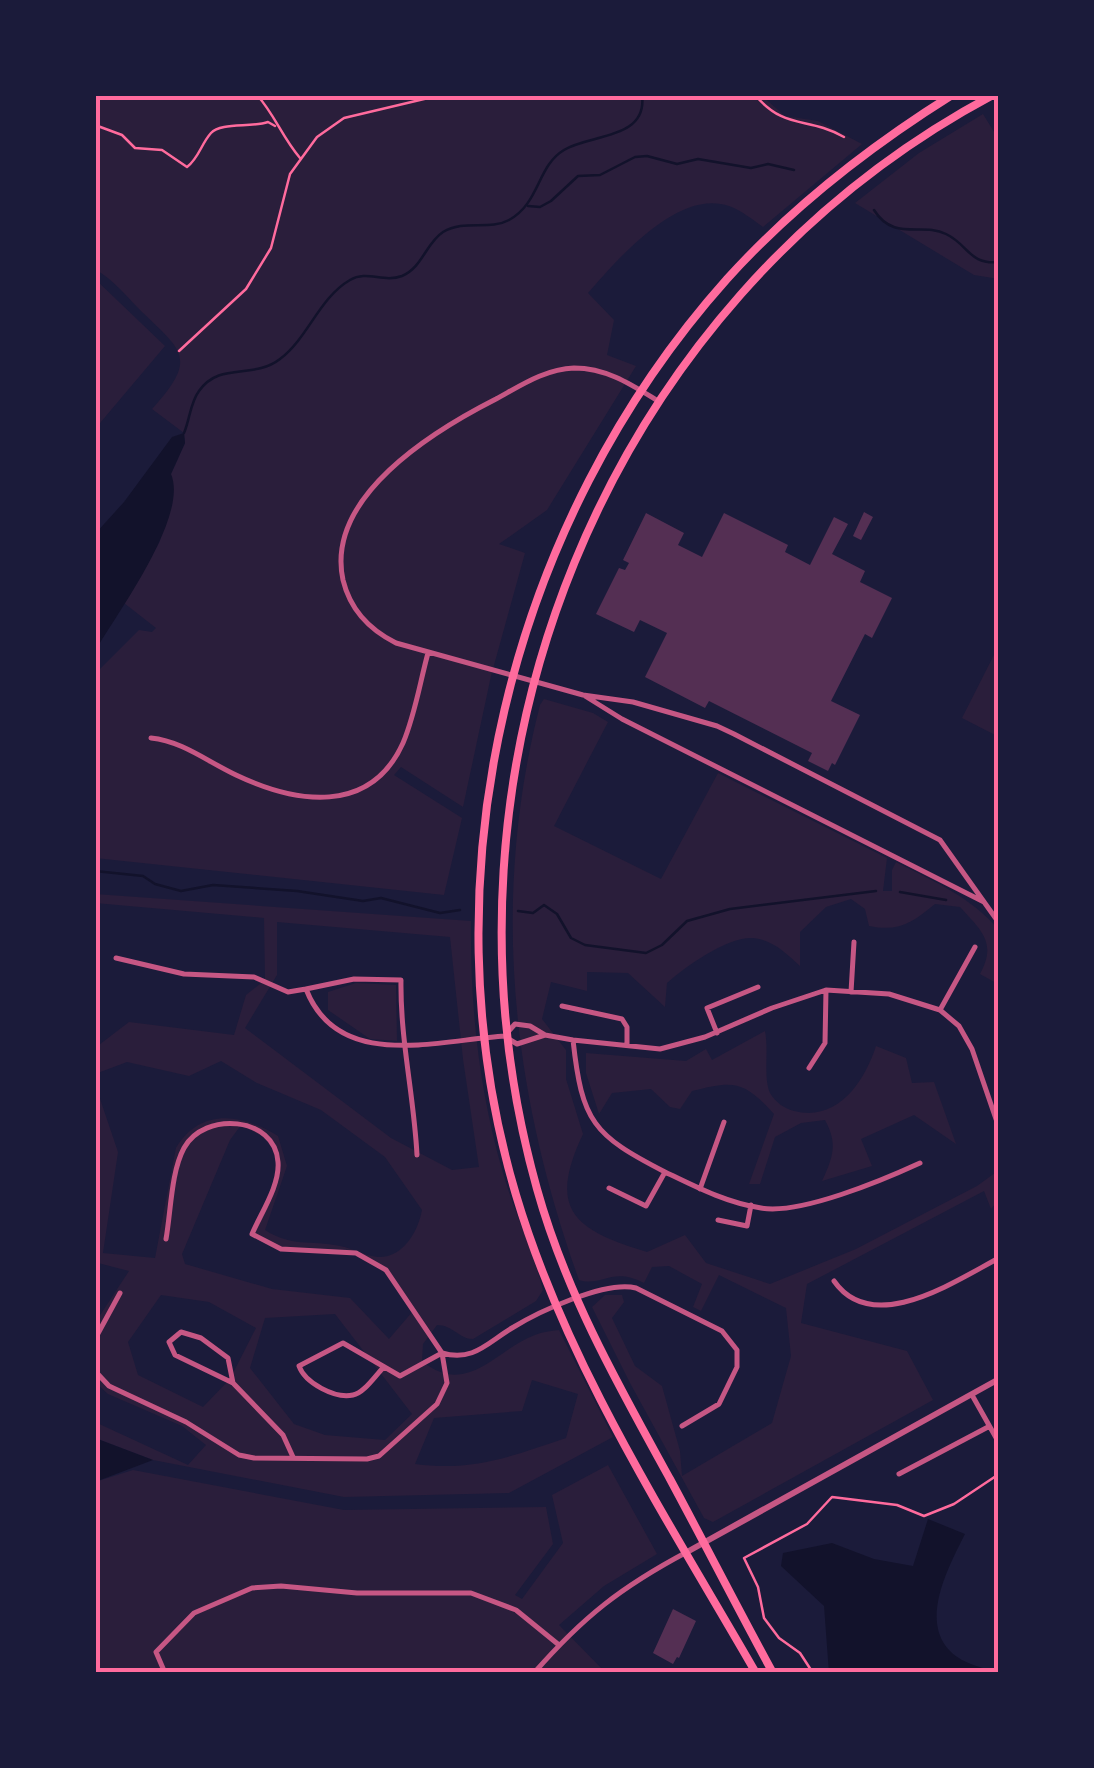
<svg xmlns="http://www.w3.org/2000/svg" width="1094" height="1768" font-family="'Archivo Narrow',sans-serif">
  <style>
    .green { fill: #2a1e3b; fill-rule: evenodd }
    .water { fill: #12122b }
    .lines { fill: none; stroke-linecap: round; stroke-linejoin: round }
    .stream { stroke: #12122b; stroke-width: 2.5 }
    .building { fill: #542f53 }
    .path { stroke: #ff6b9d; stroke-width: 2.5 }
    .minor { stroke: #c65784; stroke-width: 5 }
    .tertiary { stroke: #c65784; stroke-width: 6 }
    .secondary { stroke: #ff6b9d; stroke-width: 8 }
    .neatline { fill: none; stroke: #ff6b9d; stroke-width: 4 }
  </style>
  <rect width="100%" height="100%" fill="#1b1b3a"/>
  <path class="green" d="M95,95H761L785,116L818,121L862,144L763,227C753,220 741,210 729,206C678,188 617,260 588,293L614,320L607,355L636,366L547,510L499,544L525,553L491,676L463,807L401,767L394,775L462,818L444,895L95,858V674L139,630L152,632L156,628L124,603L160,541L171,474L185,443L184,433L152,409C197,359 184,352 142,312C126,296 115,281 95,269Z
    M983,114L999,140V279L974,275L855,203L919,153Z
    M95,279L165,346L95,429Z
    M999,645V737L962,718Z
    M544,699L593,713L608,722L554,826L661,879L718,773L887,858L883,891H892V870L896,862C935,882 971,897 999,930V991L996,983L980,974C997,943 982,931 960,907L935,904C912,923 899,932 869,926L865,909L851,899L826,907L800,932V966C786,953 772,939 752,938C727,937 685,967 667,983L665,1007L628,973L587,972V991L551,982L542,1019L566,1050V1079L583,1134C547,1210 574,1230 647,1252L685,1235L706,1263L770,1284L856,1249L977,1186L999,1170V1199L991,1209L984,1191L807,1284L801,1323L907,1351L933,1400L713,1522L704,1518L630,1383L592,1307L605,1295H622L624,1302L612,1318L635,1366L662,1386L680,1451L682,1476L772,1423L791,1356L786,1308L719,1275L701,1311L693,1307L702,1284L669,1266L652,1267L644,1283C612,1266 602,1287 579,1280C512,1093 490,900 540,705Z
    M95,894L471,921C470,1007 479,1090 503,1173C514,1212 533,1250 543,1290L536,1301L473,1339C459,1339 453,1325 437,1325L423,1344L422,1361C467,1398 495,1350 535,1335C542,1332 551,1331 559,1330L613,1437L509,1493L344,1497L153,1460L95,1438V1422L188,1465L206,1445L182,1426L108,1394L95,1382V1323L129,1271L98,1263L95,1265V1197L99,1171L95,1159V1084L118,1152L103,1253L155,1258L176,1148C201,1107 242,1114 278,1136L287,1166L265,1230C291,1247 310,1240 340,1246C352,1248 365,1256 378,1257C403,1258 418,1232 422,1210L385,1157L321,1110L257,1083L221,1061L189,1076L127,1062L95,1074V1048L129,1022L234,1035L246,995L265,980L264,918L95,903ZM277,922L450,937L463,1059L479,1167L452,1170L391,1138L245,1028L277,975ZM241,1125L273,1142L278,1175L252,1234L281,1249L356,1254L386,1270L413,1311L389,1339L350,1298L272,1289L185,1264L182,1254L230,1140ZM161,1295L209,1302L256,1328L230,1379L203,1407L138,1375L128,1342ZM335,1314L412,1414L385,1440L325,1435L294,1424L250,1368L265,1318ZM532,1380L578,1394L566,1438C512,1456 473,1472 415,1464L434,1418L522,1411Z
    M356,983L396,985L397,1041L370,1039L328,1010V992Z
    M765,1031C769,1051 763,1077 770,1093C775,1102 785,1109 794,1111C837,1122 864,1083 876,1046L906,1058L912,1083L934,1082L956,1144L914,1115L861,1139L872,1166L822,1181C833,1157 838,1144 825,1120L801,1123L775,1137L760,1184H749L774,1114C744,1081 735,1080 692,1091L680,1109L670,1107L651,1089L612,1093L599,1114L586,1073V1053L686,1061L706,1049L712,1060Z
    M608,1465L657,1554L604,1586L559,1625L606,1673H95V1482L133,1470L344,1510L546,1507L553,1544L515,1595L522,1599L563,1543L552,1495Z"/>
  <path class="water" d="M184,433L185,443L171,474C189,516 118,612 95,651V534L124,502L172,437Z
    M95,1438L153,1460L95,1482Z
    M928,1519L965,1534C947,1570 913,1632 962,1660C973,1666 988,1669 999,1673H829L824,1606L781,1566L783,1553L832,1543L874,1559L913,1566Z"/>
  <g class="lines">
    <path class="stream" d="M528,206L540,207L551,201L578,176L600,175L635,157L647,156L677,164L698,159L751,168L768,164L794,170
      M874,210C894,242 922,222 946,234C969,245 969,265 999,262
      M184,433C190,419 190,403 199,391C220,361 253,380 280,359C308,338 319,298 350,280C367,270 383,283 402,276C422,268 426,243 443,232C465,219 489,231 509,220C540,203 537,166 564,150C589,134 648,140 642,95
      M95,871L143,876L155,884L181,891L213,885L297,891L363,901L381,898L440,913L460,910
      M900,892L946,900
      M518,911L533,913L544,905L557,914L571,938L585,945L646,953L662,945L687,921L730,909L876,891"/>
  </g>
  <path class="building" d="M864,512L873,517L861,540L853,536Z
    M646,513L684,533L678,545L702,557L724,513L788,545L785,552L810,565L834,517L848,524L832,554L865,571L860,582L892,598L872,638L865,634L831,701L860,715L835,765L832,763L828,771L808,761L812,753L709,701L705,708L645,677L667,633L640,620L634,632L596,614L619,568L625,570L629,563L623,560Z
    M673,1609L696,1621L679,1658L677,1657L673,1664L653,1653Z"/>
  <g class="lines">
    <path class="path" d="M257,95C275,115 282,137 300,158
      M755,95C786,131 807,116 844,137
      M95,125L122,135L135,148L162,150L187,167C199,158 201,144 211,133C221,122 251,128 268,122L275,126
      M179,351L246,289L271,248L290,174L317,137L344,118L441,95
      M813,1673L800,1653L779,1638L764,1618L758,1587L744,1558L807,1524L832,1497L897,1505L924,1516L954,1504L999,1474"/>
    <path class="minor" d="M658,401C632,385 607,368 574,368C545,369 520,386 496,399C433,431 325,497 343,580C350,609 370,630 396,643L583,695L633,702L717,726L734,734L940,840L999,923
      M585,696L622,719L984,902
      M151,738C182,741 208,762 236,775C295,803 370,816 403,743C415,715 420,682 428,653
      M116,958L184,974L254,977L288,992L306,989C338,1072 438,1040 505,1036
      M306,989L354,979L401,980C400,1039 414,1096 417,1155
      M851,992L854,942
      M562,1006L622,1019L627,1027V1045
      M940,1010L975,947
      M507,1033L515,1024L530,1026L545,1035L573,1040L660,1049L705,1037L772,1008L826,990L889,994L940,1010L959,1026L972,1049L997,1122
      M717,1033L707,1008L758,987
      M507,1038L517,1044L545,1035
      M573,1040C582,1122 593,1135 665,1172L646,1206L609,1188
      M809,1068L825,1043L826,990
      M665,1172C696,1187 727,1203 761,1208C800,1215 883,1180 920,1163
      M700,1189L724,1122
      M718,1220L747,1226L751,1205
      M834,1281C873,1337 955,1281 999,1258
      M95,1339L120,1293
      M442,1353C473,1362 487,1343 512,1328C538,1312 606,1280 636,1288L722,1331L737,1350V1367L719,1404L682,1426
      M383,1368C375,1376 364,1393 353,1395C335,1399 305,1383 299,1366L343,1343L400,1376L442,1353
      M95,1371L109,1386L186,1422L239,1455L254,1458L367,1459L379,1456L437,1404L447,1383L442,1353L386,1270L356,1253L281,1249L252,1234C261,1213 280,1185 278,1162C275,1116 204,1111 184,1148C171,1172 171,1211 166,1239
      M233,1383L175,1355L169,1342L181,1332L201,1338L228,1358L233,1383L283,1435L293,1457
      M972,1395L999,1443
      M899,1474L988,1427
      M165,1673L156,1652L194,1613L252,1588L281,1586L357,1593H471L516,1610L559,1645
      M534,1673C583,1617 621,1587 687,1552"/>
    <path class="tertiary" d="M687,1552L999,1379"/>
    <path class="secondary" d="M756,1673C668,1520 567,1366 516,1195C422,879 509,523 727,279C793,206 869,147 952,95
      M773,1673C738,1609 705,1544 670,1479C618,1385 566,1293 537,1189C419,769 603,303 993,95"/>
  </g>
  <rect width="1094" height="1768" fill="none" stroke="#1b1b3a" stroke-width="195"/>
  <rect x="98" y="98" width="898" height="1572" class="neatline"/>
</svg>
